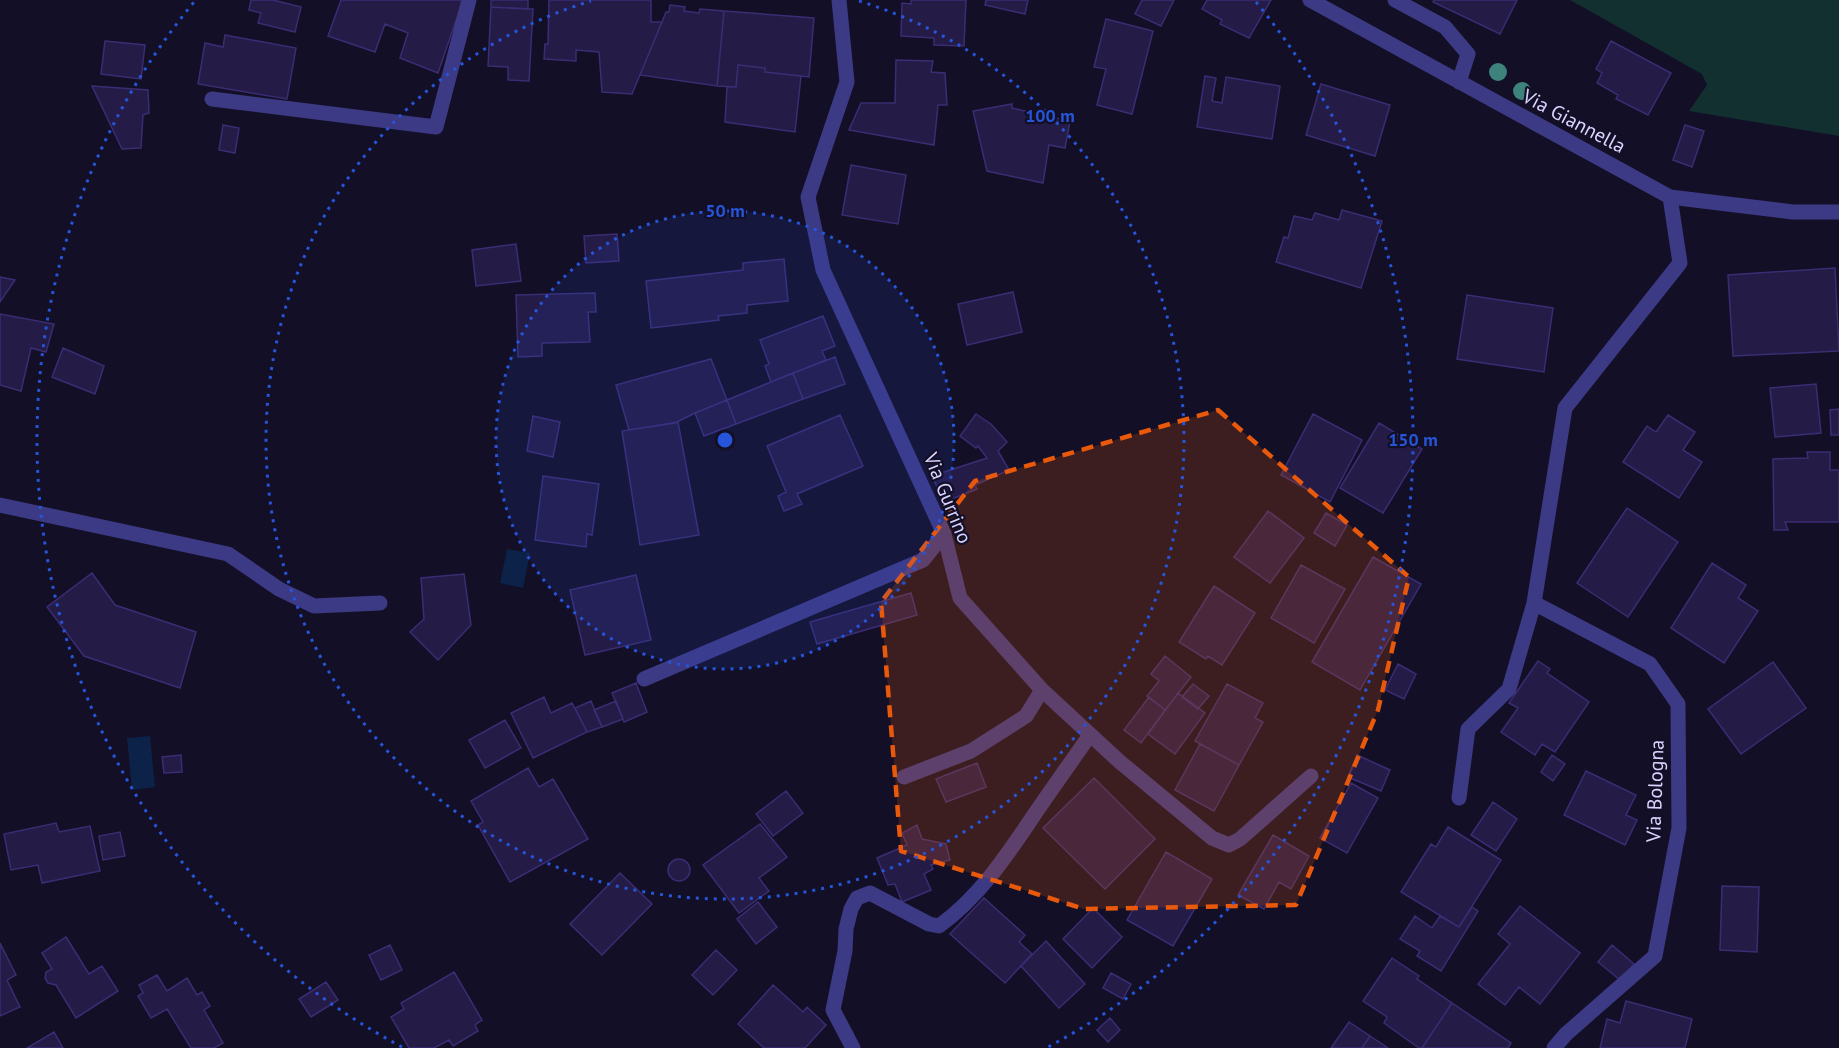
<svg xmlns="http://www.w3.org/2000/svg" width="1839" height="1048" font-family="'PT Sans',sans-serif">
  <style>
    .green { fill: #12302f }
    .water { fill: #0c2248 }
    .building { fill: #241b47; stroke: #3b2d73; stroke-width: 1.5 }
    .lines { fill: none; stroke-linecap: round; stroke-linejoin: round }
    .street { stroke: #3d3a85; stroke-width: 15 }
    .tree { fill: #3d827b }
    .marked { fill: #e8590c; fill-opacity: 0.2; stroke: #e8590c; stroke-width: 4.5; stroke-dasharray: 12 8; stroke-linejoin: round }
    .ring { fill: none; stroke: #2655da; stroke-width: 3; stroke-dasharray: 3 6 }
    .labels { text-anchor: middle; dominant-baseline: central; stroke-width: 4.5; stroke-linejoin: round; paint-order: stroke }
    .street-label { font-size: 20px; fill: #d9d4ff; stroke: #130f26 }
    .centre { fill: #2655da; stroke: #130f26; stroke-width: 3 }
    .ring-label { font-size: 18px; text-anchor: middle; font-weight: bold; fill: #2655da; stroke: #130f26; stroke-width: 4.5; stroke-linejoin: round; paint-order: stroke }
  </style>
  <rect width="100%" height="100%" fill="#130f26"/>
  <path class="green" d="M1570,0H1839V136L1689,111L1707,85L1702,74Z"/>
  <path class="water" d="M507,549L530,553L523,588L500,583Z
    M150,736L155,787L132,790L127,738Z"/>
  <path class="building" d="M251,0H273L301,7L295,32L258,23L261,13L249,10Z
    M341,0H463L438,73L400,58L408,33L385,24L375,52L328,36Z
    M491,0H528V9L491,7Z
    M549,0H651V22H662L632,94L602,92L599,52L576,50V61L544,59L545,44H548Z
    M911,0H966L964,46L934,45V38L901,36L902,3L911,4Z
    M986,0H1028L1025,14L985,5Z
    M1142,0H1174L1161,26L1135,14Z
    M1207,0H1271L1249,38L1220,24L1222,20L1202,9Z
    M1434,0H1517L1500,34L1433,2Z
    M670,5L685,7L684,11L699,13L700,9L724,11L717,86L640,75L666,12H669Z
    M491,7L533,9L529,81L508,80V67L488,66Z
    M724,11L814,18L809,77L765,72V68L738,65L736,87L717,86Z
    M1106,19L1153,31L1132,114L1097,105L1106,69L1094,67Z
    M225,35L296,48L287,99L198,84L205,43L223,47Z
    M105,41L145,45L141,79L101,74Z
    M1611,41L1671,73L1648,115L1616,99L1618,95L1597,83L1602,73L1596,69Z
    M896,60L933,61L931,72L945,73L947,105H938L934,145L849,130L861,103H895Z
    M738,65L765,68V72L801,76L795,132L725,122L727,87H736Z
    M1205,76L1216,78L1212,101L1222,103L1226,77L1280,86L1272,139L1197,127Z
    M1321,84L1390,105L1375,156L1306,135Z
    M92,86L148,90L149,113L143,115L141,148L122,149Z
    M1012,104V108L1070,121L1065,148L1049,145L1043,183L987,171L973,111Z
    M223,125L239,128L235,153L219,150Z
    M1685,125L1704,131L1692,167L1673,160Z
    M851,165L906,175L898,224L842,215Z
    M1342,210L1382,221L1361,288L1276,262L1284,237L1288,238L1294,216L1312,220L1315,213L1339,220Z
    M617,234L619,261L586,263L584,236Z
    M516,244L521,281L476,286L472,250Z
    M784,259L788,301L747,305V313L718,316L719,320L651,328L646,281L743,270V263Z
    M1835,268L1839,351L1733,356L1728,275Z
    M0,277L15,280L0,302Z
    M1013,292L1022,332L967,345L958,304Z
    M595,293L596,312H588L590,342L542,343V356L518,357L516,295Z
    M1467,295L1553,308L1544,372L1457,359Z
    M0,314L54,324L46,352L31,348L21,391L0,385Z
    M823,316L835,346L822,351L826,360L771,382L765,366L769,364L760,340Z
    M63,348L104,366L95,394L52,377Z
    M835,357L845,384L803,399L793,373Z
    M711,359L727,400L695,413L675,423L629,430L616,385Z
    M793,373L803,399L736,424L727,400Z
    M1816,384L1821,433L1775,437L1770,388Z
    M727,400L736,424L704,436L695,413Z
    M1839,409V435H1831L1830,410Z
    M976,414L991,424L1007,442L998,451L1009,470L975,485L977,489L944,502L932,476L987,458L978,446L976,448L960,436Z
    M1313,414L1362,440L1330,502L1281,475Z
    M840,415L863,466L797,494L802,504L784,511L778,496L786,492L767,446Z
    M1668,415L1695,432L1683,450L1702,462L1679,498L1623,462L1647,426L1656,432Z
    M533,416L560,422L553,457L527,451Z
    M678,422L699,535L640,545L622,431Z
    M1379,423L1422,449L1383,513L1340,488Z
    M1807,452H1830V470H1839V522H1785L1788,530H1774L1773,459L1808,458Z
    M543,476L599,484L592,535L587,534L586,547L535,540Z
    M1627,508L1678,542L1628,617L1577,583Z
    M1268,511L1304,538L1270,583L1234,557Z
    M1326,513L1347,525L1335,546L1314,533Z
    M1373,557L1421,584L1360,690L1312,662Z
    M1712,563L1746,585L1738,598L1758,611L1724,663L1671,628Z
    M1301,565L1345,589L1314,643L1271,618Z
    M92,573L115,605L196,632L180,688L84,656L47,607Z
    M464,574L471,625L438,660L410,632L424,619L421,578Z
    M636,575L651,640L585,655L570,590Z
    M1214,586L1255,613L1222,665L1208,656L1206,659L1179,642Z
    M911,593L917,615L817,644L810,622Z
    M1165,656L1191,677L1165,710L1147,696L1159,681L1151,674Z
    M1538,661L1550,669L1547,673L1589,702L1555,752L1542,744L1535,755L1501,732L1518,708L1509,703Z
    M1773,662L1806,708L1741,754L1708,709Z
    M1398,664L1416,674L1404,699L1385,690Z
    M636,683L647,712L624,722L612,693Z
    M1193,684L1209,696L1198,709L1182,697Z
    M1227,684L1263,703L1255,718L1263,722L1239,765L1195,741Z
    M1178,693L1205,713L1175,754L1148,734Z
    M544,697L551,713L572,703L587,732L533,758L511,713Z
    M1149,697L1165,710L1141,743L1124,730Z
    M591,701L602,727L587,732L575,708Z
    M616,701L623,719L602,727L594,710Z
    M505,720L521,748L485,768L469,740Z
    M1200,744L1239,765L1214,811L1175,790Z
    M181,755L182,772L164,773L162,757Z
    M1357,755L1390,770L1381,791L1348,777Z
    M1552,755L1565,764L1553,781L1541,772Z
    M977,763L986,787L946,802L936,779Z
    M528,768L539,787L553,779L588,839L510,882L478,825L483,822L471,801Z
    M1586,771L1636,795L1626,815L1637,820L1625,845L1564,815Z
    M1094,778L1155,839L1105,889L1043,828Z
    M1351,783L1378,798L1347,853L1320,838Z
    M786,791L803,813L773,836L756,814Z
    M1493,802L1517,819L1496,851L1471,835Z
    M56,823L59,832L90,826L100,871L42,883L38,865L11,870L4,834Z
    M760,824L787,857L759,878L769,891L739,913L703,865Z
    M917,825L922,839L946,844L950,860L931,865L933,869L924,874L931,890L902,902L895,884L888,885L877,858L907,845L902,833Z
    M1448,827L1501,860L1459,927L1401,892L1431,844L1436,847Z
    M120,832L125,856L103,860L99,836Z
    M1273,835L1309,856L1291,889L1279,882L1264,909L1238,895Z
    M1166,852L1212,879L1173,946L1127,920Z
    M668 870a11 11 0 1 1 22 0a11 11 0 1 1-22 0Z
    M620,873L652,904L602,955L570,924Z
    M1722,886L1759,887L1757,952L1720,950Z
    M984,898L1025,935L1019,942L1032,954L1005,983L950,934Z
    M758,902L777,927L756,944L737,919Z
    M1520,906L1580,953L1540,1004L1519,987L1505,1005L1478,984L1510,944L1498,934Z
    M1472,907L1478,911L1441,971L1417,956L1420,951L1400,939L1415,916L1432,928L1440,916L1459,927Z
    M1093,908L1122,937L1092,968L1063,939Z
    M66,937L89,974L102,966L118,991L76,1018L56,985L48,983L45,978L46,972L52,969L42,953Z
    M1046,941L1085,984L1059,1008L1021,966Z
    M0,943L16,975L7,980L20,1007L0,1016Z
    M390,945L402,970L381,980L369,955Z
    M1612,945L1634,964L1620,980L1598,962Z
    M716,950L737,970L713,995L692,975Z
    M1392,958L1419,976L1417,979L1452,1003L1422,1048H1419L1384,1023L1387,1017L1363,1001Z
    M454,972L482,1020L475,1025L478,1031L453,1046L449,1040L434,1048H409L391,1017L404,1009L401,1003Z
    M1111,973L1131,984L1123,999L1103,988Z
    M157,975L167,991L187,978L197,995L202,992L210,1006L204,1010L223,1043L214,1048H191L167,1009L151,1018L138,996L143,993L139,985Z
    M326,982L338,1000L311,1017L299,999Z
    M773,985L803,1012L807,1007L826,1025L805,1048H764L738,1024Z
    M1626,1001L1692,1019L1685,1048H1600L1607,1019L1620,1023Z
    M1452,1003L1511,1043L1508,1048H1422Z
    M1110,1018L1120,1030L1108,1042L1097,1030Z
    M1349,1022L1370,1036L1362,1048H1331Z
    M54,1032L63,1048H27Z
    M1370,1036L1388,1048H1362Z"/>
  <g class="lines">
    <path class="street" d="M839,0L847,82L808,197L823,270L944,534L960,598L1042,690L1120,762L1212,838L1229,845L1240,839L1311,776
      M1310,0L1670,197L1793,212H1839
      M1395,0L1445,27L1468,54L1459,82
      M212,99L436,127L469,0
      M0,505L228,554L279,589L314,606L380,603
      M1534,603L1650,664L1678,704L1679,828L1655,956L1566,1034L1554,1048
      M644,679L923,560L944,534
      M904,777L971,751L1026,716L1042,690
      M1459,798L1468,729L1509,689L1534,603L1565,408L1680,263L1670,197
      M853,1048L833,1010L845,951L846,929L851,909L857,898L870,893L929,924L939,926C978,898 1006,857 1032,818C1051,790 1071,762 1090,735"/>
  </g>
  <g class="tree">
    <circle cx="1498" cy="72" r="9"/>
    <circle cx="1522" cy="91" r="9"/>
  </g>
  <path class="marked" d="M1218,410L1409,577L1378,710L1296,905L1084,909L901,851L881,602L975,481Z"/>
  <circle cx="725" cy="440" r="229" fill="#2655da" fill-opacity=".12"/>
  <g class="ring">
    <circle cx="725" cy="440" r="229"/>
    <path d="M859 1A459 459 0 1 1 591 1"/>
    <path d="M402 1047A688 688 0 0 1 194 2M1256 2A688 688 0 0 1 1048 1047"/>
  </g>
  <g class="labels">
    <g class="street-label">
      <text transform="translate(1574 121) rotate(28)">Via Giannella</text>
      <text transform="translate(948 498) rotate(68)">Via Gurrino</text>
      <text transform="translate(1655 791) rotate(-88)">Via Bologna</text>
    </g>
  </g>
  <circle cx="725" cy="440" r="9" class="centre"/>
  <g class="ring-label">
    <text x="1050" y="122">100 m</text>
    <text x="725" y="217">50 m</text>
    <text x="1413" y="446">150 m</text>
  </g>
</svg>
